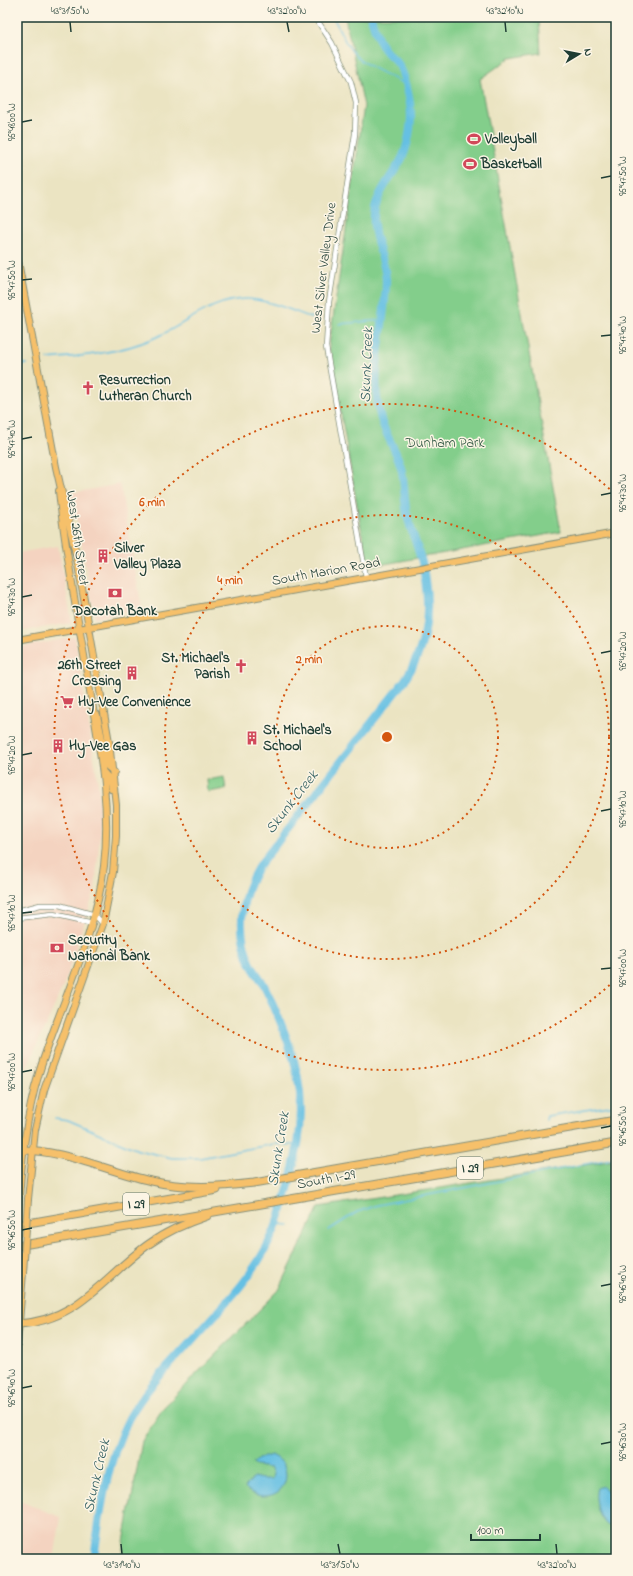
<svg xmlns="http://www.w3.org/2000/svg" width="633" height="1576" font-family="'Indie Flower',sans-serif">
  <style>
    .built { fill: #f4d3c0 }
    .green { fill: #83ce8b; stroke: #518660 }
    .water { fill: #65c0e3; stroke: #427e8c }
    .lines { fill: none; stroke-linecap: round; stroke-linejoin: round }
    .stream { stroke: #65c0e3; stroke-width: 1.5 }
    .river { stroke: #65c0e3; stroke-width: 8 }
    .minor-casing { stroke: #85907b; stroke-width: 6 }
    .major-casing { stroke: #85907b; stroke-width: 8 }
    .highway-casing { stroke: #85907b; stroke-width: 9 }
    .minor { stroke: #fff; stroke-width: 4.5 }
    .major { stroke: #f6c06b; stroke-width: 6 }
    .highway { stroke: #f6c06b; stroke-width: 7 }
    .major-bridge-casing { stroke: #85907b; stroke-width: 8; stroke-linecap: butt }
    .major-bridge { stroke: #f6c06b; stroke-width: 6 }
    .ticks { fill: none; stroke: #1f3d34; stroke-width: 1.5 }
    .ring { fill: none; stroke: #d45610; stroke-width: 2; stroke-dasharray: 2 4 }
    .labels { text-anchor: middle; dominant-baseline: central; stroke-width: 3; stroke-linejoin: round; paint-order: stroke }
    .shield { fill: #fcf5e5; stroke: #617469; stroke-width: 1 }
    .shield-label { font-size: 13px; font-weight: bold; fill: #1f3d34 }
    .poi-label { font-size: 14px; font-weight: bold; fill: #1f3d34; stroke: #fcf5e5; text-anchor: start }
    .street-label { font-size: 14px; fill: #1f3d34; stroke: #fcf5e5 }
    .park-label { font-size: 14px; fill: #335a45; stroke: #fcf5e5 }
    .water-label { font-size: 15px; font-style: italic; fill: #305e60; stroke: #fcf5e5 }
    .centre { fill: #d45610; stroke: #fcf5e5; stroke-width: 2 }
    .ring-label { font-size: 12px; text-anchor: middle; font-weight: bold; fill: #d45610; stroke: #fcf5e5; stroke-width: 3; stroke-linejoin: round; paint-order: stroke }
    .neatline { fill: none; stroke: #1f3d34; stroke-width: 1.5 }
    .ticks-label { font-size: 10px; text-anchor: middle; fill: #1f3d34 }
  </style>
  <rect width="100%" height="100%" fill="#fcf5e5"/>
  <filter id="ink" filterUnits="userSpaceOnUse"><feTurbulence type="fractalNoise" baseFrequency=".025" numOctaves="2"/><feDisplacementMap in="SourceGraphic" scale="8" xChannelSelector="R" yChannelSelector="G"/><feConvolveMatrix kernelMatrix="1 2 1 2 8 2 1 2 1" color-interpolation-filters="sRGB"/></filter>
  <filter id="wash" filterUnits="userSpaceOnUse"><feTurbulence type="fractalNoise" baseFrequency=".012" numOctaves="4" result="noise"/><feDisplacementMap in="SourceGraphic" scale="16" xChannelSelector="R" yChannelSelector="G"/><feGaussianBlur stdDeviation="0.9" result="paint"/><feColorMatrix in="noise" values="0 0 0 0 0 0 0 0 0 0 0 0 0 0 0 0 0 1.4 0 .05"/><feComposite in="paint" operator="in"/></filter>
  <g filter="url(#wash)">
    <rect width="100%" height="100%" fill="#ebe4c2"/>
    <path class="built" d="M120,484L142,609L95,618L72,493Z
      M58,546L72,623L17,632V553Z
      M75,637L99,790L100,832L95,890L63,987L20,1082H17V648Z
      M17,1500L61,1517L54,1559H17Z"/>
    <path class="green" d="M345,17H539L541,53L510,58L480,79L561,532L368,567L329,346L364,106Z
      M224,777L226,789L208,792L207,780Z
      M616,1160V1559H121L142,1441L163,1408L279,1290L319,1207Z"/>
    <path class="water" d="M271,1455C295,1463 289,1498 262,1496C255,1495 250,1493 245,1487L254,1477L262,1479H272L273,1473L270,1468L256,1466L253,1464L258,1459Z
      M603,1486L616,1500V1527C600,1530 593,1499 597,1488Z"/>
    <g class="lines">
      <path class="stream" d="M333,17C340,30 347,49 359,59C373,70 391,76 406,85
        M339,324L382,320
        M48,359C81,356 120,353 152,339C184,326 212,298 248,299C270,300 297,313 318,320
        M17,364H27
        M55,1118L68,1120L138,1150L172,1158H200L274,1144L298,1145
        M546,1120L547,1116L616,1105
        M277,1224L289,1225
        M329,1230L357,1212L377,1205L616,1158"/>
      <path class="river" d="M94,1559C100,1512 107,1460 129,1418C144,1391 167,1368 187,1346C216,1313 251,1281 270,1240C284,1211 292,1176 298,1144C304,1110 300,1074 288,1042C281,1023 273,1003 264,985C260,977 253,970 250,962C236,930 241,896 258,867L405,680C425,648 431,617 425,580C424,572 423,563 420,556C416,543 412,532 408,519C404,504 405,487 402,471C398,452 386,437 381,419C368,376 386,324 386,280C385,254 369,234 375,208C379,191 391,177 400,162C407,150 410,133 411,118C411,103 407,81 400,67C396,59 389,56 384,49C377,40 374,27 371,17"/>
    </g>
  </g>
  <g filter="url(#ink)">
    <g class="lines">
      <g class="minor-casing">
        <path id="minor" d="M315,17L332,43L351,82L356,103L355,134L329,302L326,347L366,577
          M17,911L40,905H59L95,915L103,924
          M17,918L53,914L93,923"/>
      </g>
      <g class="major-casing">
        <path id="major" d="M17,256L56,467L77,559L109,742L116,805V836L113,872L103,924L44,1090L35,1130L28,1199
          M17,640L616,533
          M97,715L108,767L114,772
          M104,773L109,779L111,789
          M17,1221C21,1171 24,1122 39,1073C60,1004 95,939 104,866C111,807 100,750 90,691C79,624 66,558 59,491
          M17,1346L23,1273"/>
      </g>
      <g class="highway-casing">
        <path id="highway" d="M17,1150C63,1149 106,1171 151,1181C185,1189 219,1187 254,1183L616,1120
          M17,1225L217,1190
          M17,1246L616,1143
          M17,1324C78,1322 105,1275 149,1244C167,1231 186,1223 207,1216"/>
      </g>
      <use href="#minor" class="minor"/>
      <use href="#major" class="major"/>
      <use href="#highway" class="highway"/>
      <g class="major-bridge-casing">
        <path id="major-bridge" d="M23,1273L28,1199"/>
      </g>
      <use href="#major-bridge" class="major-bridge"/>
    </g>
  </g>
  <path class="ticks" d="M70,22L71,32M287,22L289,32M505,22L506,32M22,122L32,120M601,178L611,176M22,280L32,279M601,336L611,335M22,439L32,437M601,495L611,493M22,597L32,595M601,653L611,651M22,755L32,753M601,811L611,809M22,913L32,912M601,969L611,968M22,1072L32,1070M601,1128L611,1126M22,1230L32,1228M601,1286L611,1284M22,1388L32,1386M601,1444L611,1442M121,1544L122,1554M338,1544L340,1554M556,1544L557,1554"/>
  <g class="ring">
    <circle cx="387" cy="737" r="111"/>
    <circle cx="387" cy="737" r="222"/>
    <path d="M614 981A333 333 0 1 1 614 493"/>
  </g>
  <defs>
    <g id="stadium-bare" transform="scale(1.08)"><path d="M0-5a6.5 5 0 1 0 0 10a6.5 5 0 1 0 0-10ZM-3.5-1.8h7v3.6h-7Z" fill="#d1495b" stroke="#fcf5e5" stroke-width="2.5" paint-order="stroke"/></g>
    <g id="church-bare" transform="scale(1.08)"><path d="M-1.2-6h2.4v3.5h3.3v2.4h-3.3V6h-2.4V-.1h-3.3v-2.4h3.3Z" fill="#d1495b" stroke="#fcf5e5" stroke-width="2.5" paint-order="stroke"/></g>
    <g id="building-bare" transform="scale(1.08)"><path d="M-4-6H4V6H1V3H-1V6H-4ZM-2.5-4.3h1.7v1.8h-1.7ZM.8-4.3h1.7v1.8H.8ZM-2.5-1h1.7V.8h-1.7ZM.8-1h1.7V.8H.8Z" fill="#d1495b" stroke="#fcf5e5" stroke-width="2.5" paint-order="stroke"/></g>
    <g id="bank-bare" transform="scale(1.08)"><path d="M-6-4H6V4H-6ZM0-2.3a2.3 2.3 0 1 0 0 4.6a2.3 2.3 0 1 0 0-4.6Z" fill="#d1495b" stroke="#fcf5e5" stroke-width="2.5" paint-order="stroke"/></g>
    <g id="supermarket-bare" transform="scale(1.08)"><path d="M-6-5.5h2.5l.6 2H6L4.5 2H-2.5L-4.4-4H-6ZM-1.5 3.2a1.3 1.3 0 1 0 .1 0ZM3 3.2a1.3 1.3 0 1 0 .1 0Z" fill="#d1495b" stroke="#fcf5e5" stroke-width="2.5" paint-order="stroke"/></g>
  </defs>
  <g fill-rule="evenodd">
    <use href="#stadium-bare" x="474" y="139"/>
    <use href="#stadium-bare" x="470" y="164"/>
    <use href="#church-bare" x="88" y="388"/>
    <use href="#building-bare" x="103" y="556"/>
    <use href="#bank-bare" x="115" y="593"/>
    <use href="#church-bare" x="241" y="666"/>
    <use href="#building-bare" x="132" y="673"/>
    <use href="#supermarket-bare" x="67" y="702"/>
    <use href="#building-bare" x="252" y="738"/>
    <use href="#building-bare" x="58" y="746"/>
    <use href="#bank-bare" x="57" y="948"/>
  </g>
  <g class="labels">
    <g class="shield">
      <rect x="457" y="1157" width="26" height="22" rx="3"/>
      <rect x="123" y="1193" width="26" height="22" rx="3"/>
    </g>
    <g class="shield-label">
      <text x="470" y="1168">I 29</text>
      <text x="136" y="1204">I 29</text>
    </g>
    <g class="poi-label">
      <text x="485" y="139">Volleyball</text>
      <text x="481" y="164">Basketball</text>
      <text x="99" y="380">Resurrection<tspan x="99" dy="16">Lutheran Church</tspan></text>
      <text x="114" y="548">Silver<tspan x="114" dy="16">Valley Plaza</tspan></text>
      <text x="115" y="611" text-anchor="middle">Dacotah Bank</text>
      <text x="230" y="658" text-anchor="end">St. Michael's<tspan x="230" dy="16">Parish</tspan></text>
      <text x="121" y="665" text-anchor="end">26th Street<tspan x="121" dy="16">Crossing</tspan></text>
      <text x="78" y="702">Hy-Vee Convenience</text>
      <text x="263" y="730">St. Michael's<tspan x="263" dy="16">School</tspan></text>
      <text x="69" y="746">Hy-Vee Gas</text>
      <text x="68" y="940">Security<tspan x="68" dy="16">National Bank</tspan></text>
    </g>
    <g class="street-label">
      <text transform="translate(324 268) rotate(-83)">West Silver Valley Drive</text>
      <text transform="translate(77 538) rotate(82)">West 26th Street</text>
      <text transform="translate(326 572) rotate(-10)">South Marion Road</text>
      <text transform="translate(326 1180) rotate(-10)">South I-29</text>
    </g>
    <g class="park-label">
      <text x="445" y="443">Dunham Park</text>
    </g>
    <g class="water-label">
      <text transform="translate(367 365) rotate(-88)">Skunk Creek</text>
      <text transform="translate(292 802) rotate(-52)">Skunk Creek</text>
      <text transform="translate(279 1149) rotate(-81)">Skunk Creek</text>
      <text transform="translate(97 1476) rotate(-77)">Skunk Creek</text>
    </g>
  </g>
  <circle cx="387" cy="737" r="6" class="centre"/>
  <g class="ring-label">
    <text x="152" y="506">6 min</text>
    <text x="230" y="584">4 min</text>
    <text x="309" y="663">2 min</text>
  </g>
  <rect width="633" height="1576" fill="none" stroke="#fcf5e5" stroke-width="44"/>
  <g transform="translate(579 54) rotate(80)" stroke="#fcf5e5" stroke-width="3" paint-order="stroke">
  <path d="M0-3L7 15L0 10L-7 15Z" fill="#1f3d34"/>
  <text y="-6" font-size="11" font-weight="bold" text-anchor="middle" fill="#1f3d34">N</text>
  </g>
  <path d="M471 1534v6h69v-6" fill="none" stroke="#1f3d34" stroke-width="2"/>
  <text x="477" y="1534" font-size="12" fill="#1f3d34" stroke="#fcf5e5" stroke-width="3" paint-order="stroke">100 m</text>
  <rect x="22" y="22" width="589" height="1532" class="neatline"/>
  <g class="ticks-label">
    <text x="70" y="14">43°31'50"N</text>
    <text x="287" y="14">43°32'00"N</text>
    <text x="505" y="14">43°32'10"N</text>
    <text transform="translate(11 122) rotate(-90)" y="4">96°48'00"W</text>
    <text transform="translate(622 176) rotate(-90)" y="4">96°47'50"W</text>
    <text transform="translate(11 280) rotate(-90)" y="4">96°47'50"W</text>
    <text transform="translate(622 335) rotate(-90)" y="4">96°47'40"W</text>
    <text transform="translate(11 439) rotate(-90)" y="4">96°47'40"W</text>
    <text transform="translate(622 493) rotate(-90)" y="4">96°47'30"W</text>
    <text transform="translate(11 597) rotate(-90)" y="4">96°47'30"W</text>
    <text transform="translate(622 651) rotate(-90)" y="4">96°47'20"W</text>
    <text transform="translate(11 755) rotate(-90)" y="4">96°47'20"W</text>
    <text transform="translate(622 809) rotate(-90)" y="4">96°47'10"W</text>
    <text transform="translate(11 913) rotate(-90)" y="4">96°47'10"W</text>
    <text transform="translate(622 968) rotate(-90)" y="4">96°47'00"W</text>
    <text transform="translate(11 1072) rotate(-90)" y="4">96°47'00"W</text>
    <text transform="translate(622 1126) rotate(-90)" y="4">96°46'50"W</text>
    <text transform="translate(11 1230) rotate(-90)" y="4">96°46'50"W</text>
    <text transform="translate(622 1284) rotate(-90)" y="4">96°46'40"W</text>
    <text transform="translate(11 1388) rotate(-90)" y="4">96°46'40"W</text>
    <text transform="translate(622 1442) rotate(-90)" y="4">96°46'30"W</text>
    <text x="122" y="1568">43°31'40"N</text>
    <text x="340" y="1568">43°31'50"N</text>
    <text x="557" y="1568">43°32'00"N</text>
  </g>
</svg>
